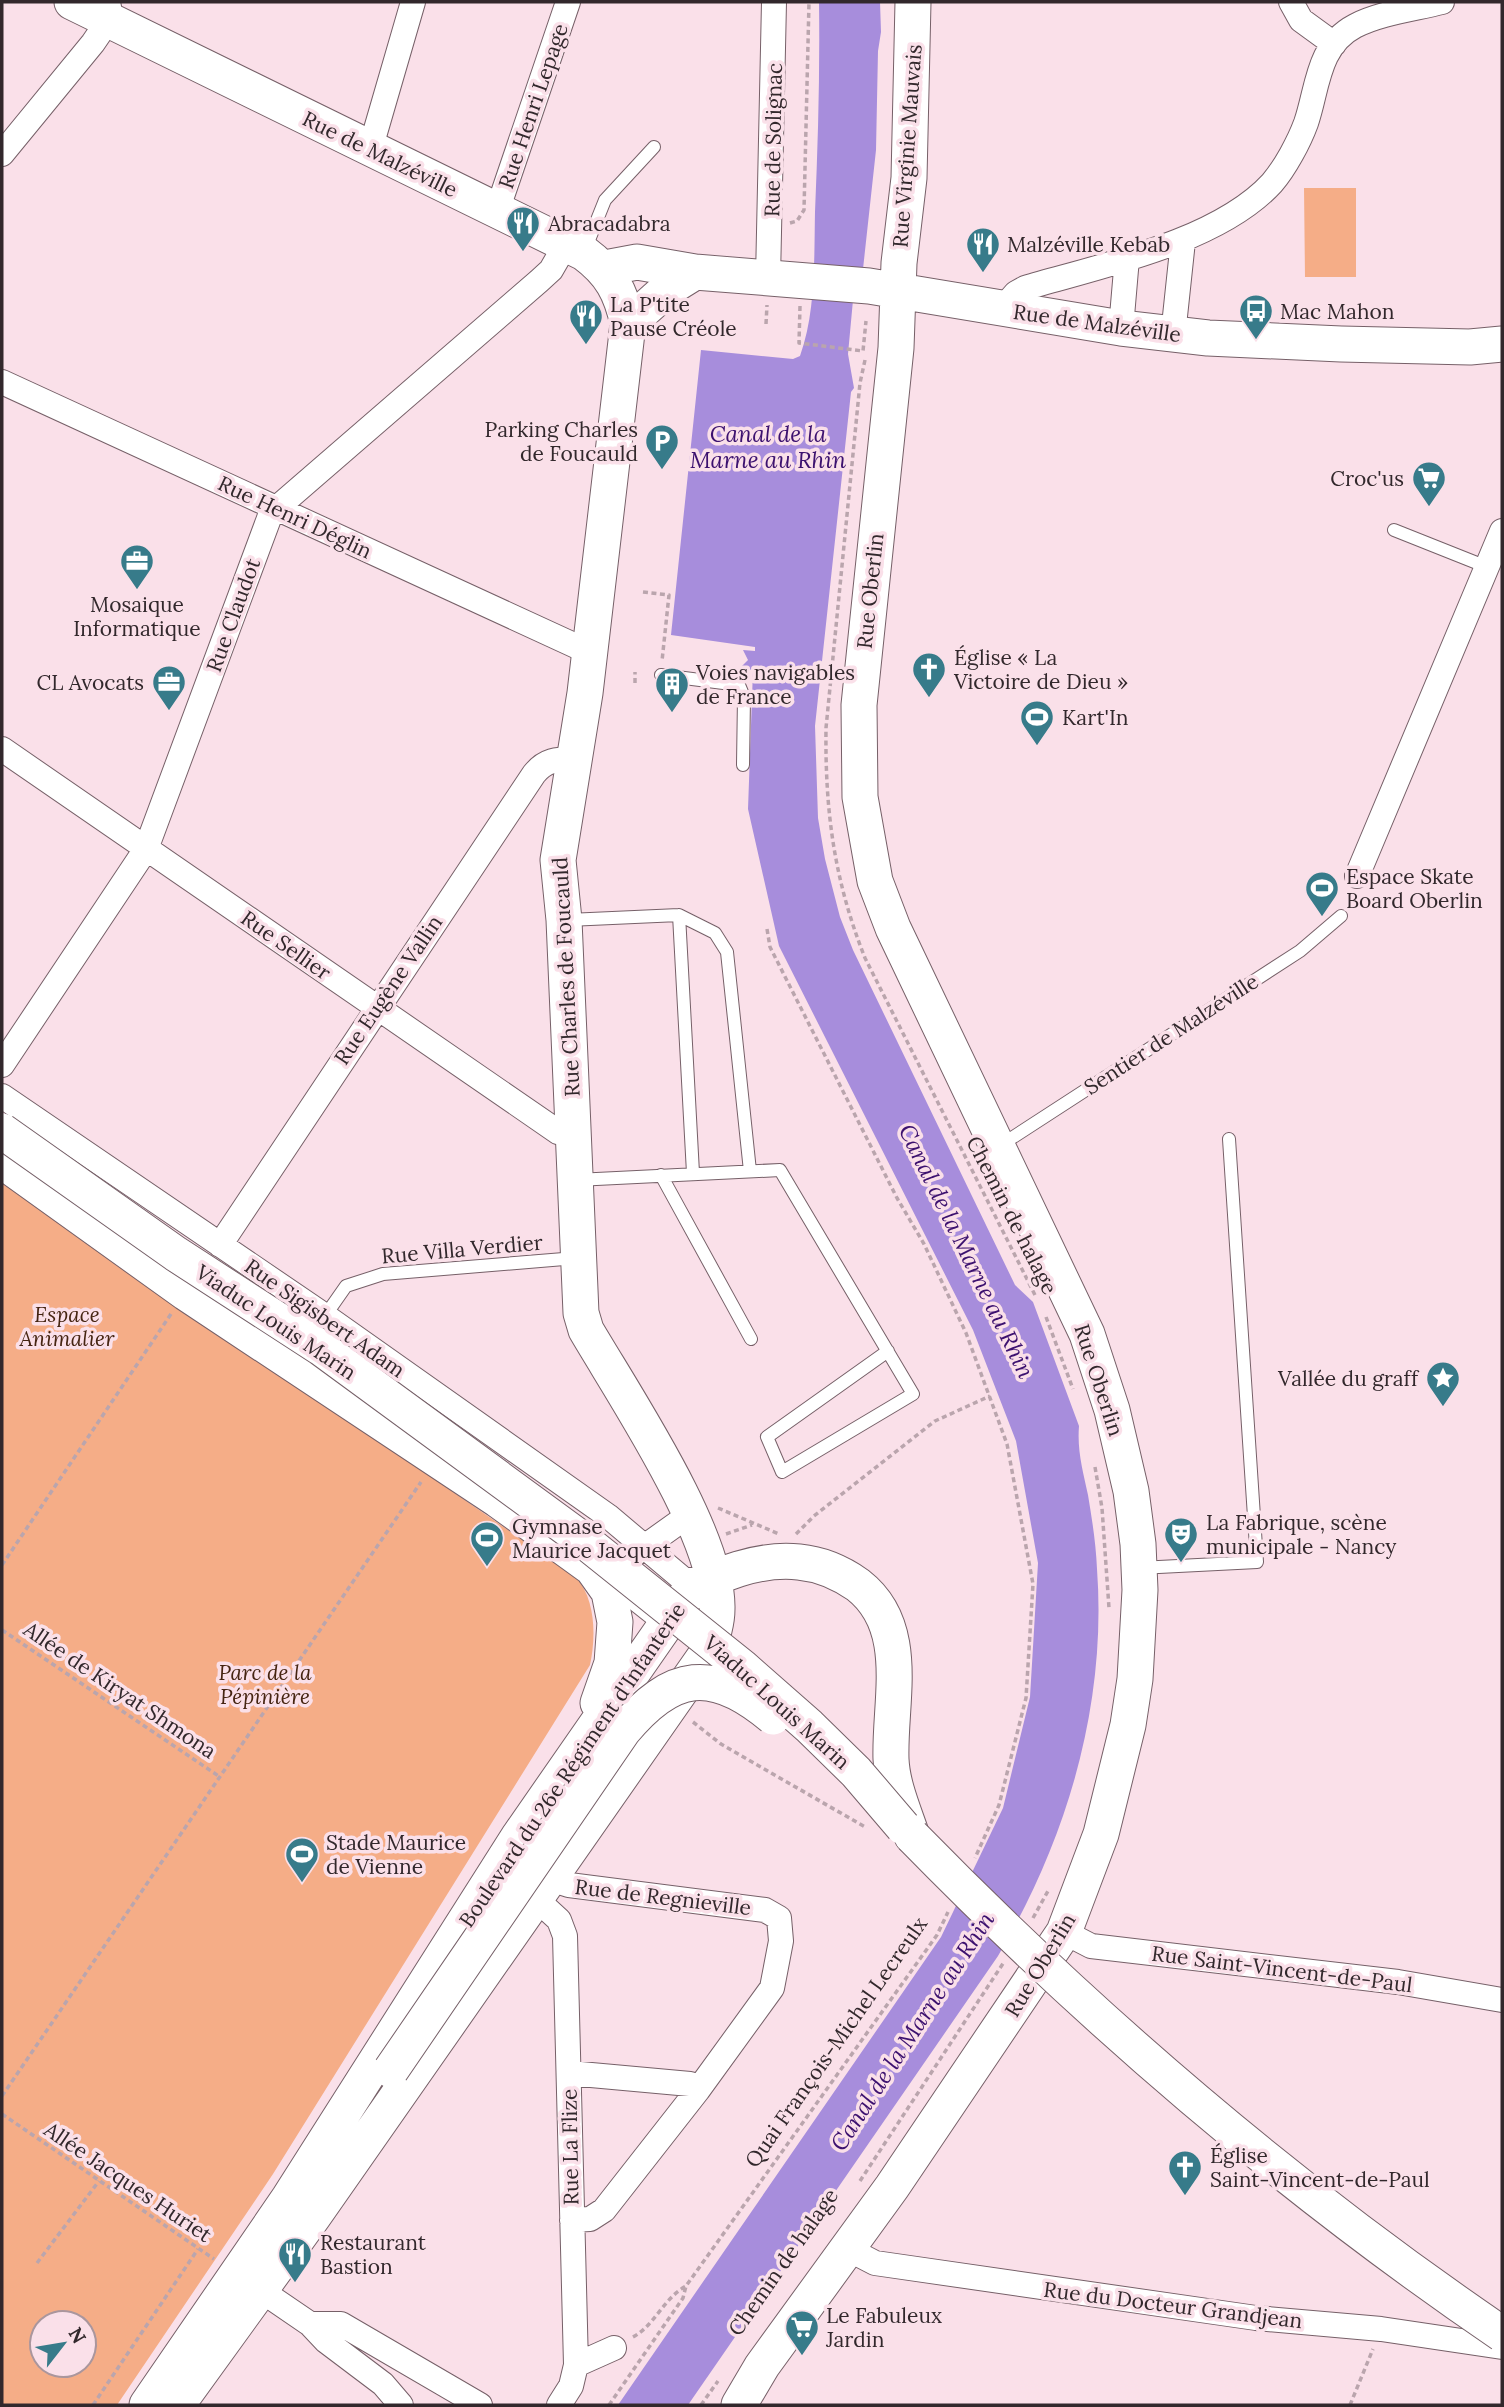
<svg xmlns="http://www.w3.org/2000/svg" width="1504" height="2407" font-family="Lora,serif">
  <style>
    .green { fill: #f5ad87; fill-rule: evenodd }
    .water { fill: #a78ddc }
    .lines { fill: none; stroke-linecap: round; stroke-linejoin: round }
    .lane-casing { stroke: #766068; stroke-width: 14 }
    .street-casing { stroke: #766068; stroke-width: 26 }
    .secondary-casing { stroke: #766068; stroke-width: 37 }
    .path { stroke: #baa5ad; stroke-width: 3.5; stroke-dasharray: 5 3.5; stroke-linecap: butt }
    .lane { stroke: #fff; stroke-width: 12 }
    .street { stroke: #fff; stroke-width: 24 }
    .secondary { stroke: #fff; stroke-width: 35 }
    .secondary-bridge-casing { stroke: #766068; stroke-width: 37; stroke-linecap: butt }
    .secondary-bridge { stroke: #fff; stroke-width: 35 }
    .labels { text-anchor: middle; dominant-baseline: central; stroke-width: 7; stroke-linejoin: round; paint-order: stroke }
    .street-label { font-size: 21px; fill: #32282c; stroke: #fae0e9 }
    .poi-label { font-size: 21px; fill: #32282c; stroke: #fae0e9; text-anchor: start }
    .park-label { font-size: 21px; font-style: italic; fill: #452411; stroke: #fae0e9 }
    .water-label { font-size: 23px; font-style: italic; fill: #3c116f; stroke: #fae0e9 }
  </style>
  <rect width="100%" height="100%" fill="#fae0e9"/>
  <path class="green" d="M1304,188H1356V277H1305Z
    M2,1180L576,1577C596,1600 596,1637 590,1665L273,2174L117,2405H2ZM42,2323H84V2365H42Z"/>
  <path class="water" d="M819,2H880L881,32L878,51L876,150L863,269L853,300L848,354L854,388L851,392L815,726L818,818L825,859L840,917L853,950L1015,1285L1033,1302L1079,1426C1077,1451 1083,1471 1088,1495C1092,1519 1096,1544 1097,1569C1107,1705 1067,1839 998,1956L688,2405H618L941,1937L1003,1808L1030,1697L1038,1563L1016,1441L973,1330L779,946L748,809L753,670L740,668L748,660L743,650L755,651V647L671,635L701,350L793,359L800,356C816,312 814,258 815,212C818,142 820,72 819,2Z"/>
  <g class="lines">
    <g class="lane-casing">
      <path id="lane" d="M585,250L605,200L654,147
        M1394,530L1487,567
        M661,675L739,685L744,697L743,765
        M679,915L693,1173
        M568,920L679,915L715,933L727,952L750,1171
        M1001,1145L1300,951L1341,916
        M661,1175L751,1339
        M576,1180L780,1170L913,1394L782,1472L767,1437L888,1351
        M325,1316L346,1286L383,1274L576,1258
        M1139,1568L1257,1562L1229,1139
        M618,1592L661,1626"/>
    </g>
    <g class="street-casing">
      <path id="street" d="M1291,2L1301,20L1334,44
        M370,150L413,2
        M2,154L93,43L110,18L109,7
        M497,211L568,2
        M768,278L774,2
        M1002,309L1016,293L1025,288C1100,266 1218,242 1272,183C1285,168 1299,142 1306,123C1318,88 1317,46 1355,26C1380,13 1414,9 1442,2
        M1121,328L1127,258
        M1173,335L1183,241
        M2,382L589,652
        M2,749L558,1132L574,1137
        M1357,876L1502,531
        M2,1065L146,849L271,513L539,281L551,270L566,244
        M2,1096L325,1316L608,1516L684,1580H712
        M220,1245L534,774C545,760 557,759 574,759
        M633,1555L689,1515
        M547,1878L569,1885L765,1910L779,1918L781,1941L772,1988L698,2090L604,2210L590,2219L572,2220
        M534,1897L559,1920L565,1936L576,2365L571,2386L559,2405
        M1064,1932L1091,1946L1398,1982L1502,2000
        M569,2073L690,2084L698,2090
        M848,2249L875,2263L1256,2318L1381,2329L1502,2347
        M247,2281L310,2324L326,2341L383,2384L401,2405
        M310,2324H341L480,2405
        M576,2365L614,2348"/>
    </g>
    <g class="secondary-casing">
      <path id="secondary" d="M72,2L584,253C611,273 621,292 628,324L585,693L558,860L564,920L581,1313L586,1330C624,1395 719,1536 717,1609C717,1625 711,1642 705,1656L313,2217L177,2405
        M605,268L637,262L695,272L869,286L1121,328L1208,338L1341,344L1470,347L1502,344
        M628,324L666,290L695,272
        M2,1161L186,1293L498,1500L592,1568L609,1592L615,1622L612,1663L598,1703
        M147,2405L289,2198L519,1836L685,1597C713,1573 762,1558 799,1562C820,1564 841,1573 858,1585C912,1627 889,1701 891,1759C892,1785 904,1812 912,1836
        M739,2405L762,2366L892,2187L1064,1932L1101,1834L1128,1725L1135,1679L1140,1590L1138,1544L1131,1491L1112,1410L1087,1334L893,928L875,881L860,797L859,705L896,348L899,263L909,178L913,2"/>
    </g>
    <path class="path" d="M790,223L797,221L804,210L809,2
      M800,306L799,343L863,351L866,321
      M766,324L767,305
      M865,360L860,383L826,728C825,811 834,880 865,958L1035,1295
      M643,592L669,595L662,661
      M635,683V672
      M767,929L770,947L897,1198L924,1244L966,1333L1007,1444L1033,1584L1026,1698L999,1805L975,1858
      M1046,1317L1073,1389
      M1095,1467L1102,1508L1109,1608
      M718,1508L779,1534
      M726,1534L752,1525
      M796,1534L814,1516L935,1421L990,1396
      M2,1565L171,1314
      M2,1630L220,1777
      M693,1722L721,1744L865,1827
      M1033,1918L1048,1891
      M2,2096L421,1482
      M2,2114L214,2259
      M860,2181L1004,1962
      M37,2263L99,2181
      M633,2337C655,2325 663,2299 686,2286
      M93,2405L198,2249
      M609,2405L683,2298L686,2286L937,1935L948,1912
      M701,2405L718,2381
      M1350,2405L1373,2349"/>
    <use href="#lane" class="lane"/>
    <use href="#street" class="street"/>
    <use href="#secondary" class="secondary"/>
    <g class="secondary-bridge-casing">
      <path id="secondary-bridge" d="M2,1131L176,1254L321,1348L587,1543L742,1667L809,1726L856,1772L903,1827
        M912,1836C1094,2022 1286,2187 1502,2334
        M391,2070L623,1731C672,1672 712,1666 773,1717"/>
    </g>
    <use href="#secondary-bridge" class="secondary-bridge"/>
  </g>
  <defs>
    <g id="restaurant-pin" transform="scale(1.75)"><path d="M0 17L-7.5 6A9.5 9.5 0 1 1 7.5 6Z" fill="#377b8a" stroke="#fae0e9"/><path d="M-5-6h1v4h1v-4h1v4h1v-4h1v5L-1.5 .5V6h-2V.5L-5-1ZM5-6V6H3V1.5H1.5Q1.5-4 5-6Z" fill="#fff"/></g>
    <g id="bus-pin" transform="scale(1.75)"><path d="M0 17L-7.5 6A9.5 9.5 0 1 1 7.5 6Z" fill="#377b8a" stroke="#fae0e9"/><path d="M-5-6H5V4H4V6H2V4H-2V6H-4V4H-5ZM-3.5-4V0h7V-4ZM-3.5 1.2v1.5H-2V1.2ZM2 1.2v1.5H3.5V1.2Z" fill="#fff"/></g>
    <g id="parking-pin" transform="scale(1.75)"><path d="M0 17L-7.5 6A9.5 9.5 0 1 1 7.5 6Z" fill="#377b8a" stroke="#fae0e9"/><path d="M-3.5-5.5H1a3.5 3.5 0 0 1 0 7H-1V5.5H-3.5ZM-1-3.4V-.6H.8a1.4 1.4 0 0 0 0-2.8Z" fill="#fff"/></g>
    <g id="supermarket-pin" transform="scale(1.75)"><path d="M0 17L-7.5 6A9.5 9.5 0 1 1 7.5 6Z" fill="#377b8a" stroke="#fae0e9"/><path d="M-6-5.5h2.5l.6 2H6L4.5 2H-2.5L-4.4-4H-6ZM-1.5 3.2a1.3 1.3 0 1 0 .1 0ZM3 3.2a1.3 1.3 0 1 0 .1 0Z" fill="#fff"/></g>
    <g id="office-pin" transform="scale(1.75)"><path d="M0 17L-7.5 6A9.5 9.5 0 1 1 7.5 6Z" fill="#377b8a" stroke="#fae0e9"/><path d="M-6-3h4V-5.5h4V-3h4V5H-6ZM-1-4.5V-3h2v-1.5ZM-6 0V1H6V0Z" fill="#fff"/></g>
    <g id="church-pin" transform="scale(1.75)"><path d="M0 17L-7.5 6A9.5 9.5 0 1 1 7.5 6Z" fill="#377b8a" stroke="#fae0e9"/><path d="M-1.2-6h2.4v3.5h3.3v2.4h-3.3V6h-2.4V-.1h-3.3v-2.4h3.3Z" fill="#fff"/></g>
    <g id="building-pin" transform="scale(1.75)"><path d="M0 17L-7.5 6A9.5 9.5 0 1 1 7.5 6Z" fill="#377b8a" stroke="#fae0e9"/><path d="M-4-6H4V6H1V3H-1V6H-4ZM-2.5-4.3h1.7v1.8h-1.7ZM.8-4.3h1.7v1.8H.8ZM-2.5-1h1.7V.8h-1.7ZM.8-1h1.7V.8H.8Z" fill="#fff"/></g>
    <g id="stadium-pin" transform="scale(1.75)"><path d="M0 17L-7.5 6A9.5 9.5 0 1 1 7.5 6Z" fill="#377b8a" stroke="#fae0e9"/><path d="M0-5a6.5 5 0 1 0 0 10a6.5 5 0 1 0 0-10ZM-3.5-1.8h7v3.6h-7Z" fill="#fff"/></g>
    <g id="sight-pin" transform="scale(1.75)"><path d="M0 17L-7.5 6A9.5 9.5 0 1 1 7.5 6Z" fill="#377b8a" stroke="#fae0e9"/><path d="M0-6L1.8-2.2L6-1.7L2.9 1.2L3.7 5.4L0 3.3L-3.7 5.4L-2.9 1.2L-6-1.7L-1.8-2.2Z" fill="#fff"/></g>
    <g id="theatre-pin" transform="scale(1.75)"><path d="M0 17L-7.5 6A9.5 9.5 0 1 1 7.5 6Z" fill="#377b8a" stroke="#fae0e9"/><path d="M-5-5.5Q0-4 5-5.5V0Q5 5 0 6Q-5 5-5 0ZM-3.3-2.5H-1v1.5H-3.3ZM1-2.5H3.3v1.5H1ZM-2.8 1Q0 5.5 2.8 1Z" fill="#fff"/></g>
  </defs>
  <g fill-rule="evenodd">
    <use href="#restaurant-pin" x="523" y="223"/>
    <use href="#restaurant-pin" x="983" y="244"/>
    <use href="#bus-pin" x="1256" y="311"/>
    <use href="#restaurant-pin" x="586" y="316"/>
    <use href="#parking-pin" x="662" y="441"/>
    <use href="#supermarket-pin" x="1429" y="478"/>
    <use href="#office-pin" x="137" y="561"/>
    <use href="#church-pin" x="929" y="669"/>
    <use href="#office-pin" x="169" y="682"/>
    <use href="#building-pin" x="672" y="684"/>
    <use href="#stadium-pin" x="1037" y="717"/>
    <use href="#stadium-pin" x="1322" y="888"/>
    <use href="#sight-pin" x="1443" y="1378"/>
    <use href="#theatre-pin" x="1181" y="1534"/>
    <use href="#stadium-pin" x="487" y="1538"/>
    <use href="#stadium-pin" x="302" y="1854"/>
    <use href="#church-pin" x="1185" y="2167"/>
    <use href="#restaurant-pin" x="295" y="2254"/>
    <use href="#supermarket-pin" x="802" y="2327"/>
  </g>
  <g class="labels">
    <g class="street-label">
      <text transform="translate(533 106) rotate(-71)">Rue Henri Lepage</text>
      <text transform="translate(773 140) rotate(-89)">Rue de Solignac</text>
      <text transform="translate(907 146) rotate(-86)">Rue Virginie Mauvais</text>
      <text transform="translate(380 154) rotate(26)">Rue de Malzéville</text>
      <text transform="translate(1097 323) rotate(8)">Rue de Malzéville</text>
      <text transform="translate(295 517) rotate(25)">Rue Henri Déglin</text>
      <text transform="translate(870 591) rotate(-84)">Rue Oberlin</text>
      <text transform="translate(233 615) rotate(-70)">Rue Claudot</text>
      <text transform="translate(286 945) rotate(35)">Rue Sellier</text>
      <text transform="translate(566 977) rotate(-93)">Rue Charles de Foucauld</text>
      <text transform="translate(388 990) rotate(-56)">Rue Eugène Vallin</text>
      <text transform="translate(1171 1034) rotate(-33)">Sentier de Malzéville</text>
      <text transform="translate(1012 1215) rotate(63)">Chemin de halage</text>
      <text transform="translate(462 1249) rotate(-5)">Rue Villa Verdier</text>
      <text transform="translate(325 1318) rotate(35)">Rue Sigisbert Adam</text>
      <text transform="translate(276 1322) rotate(34)">Viaduc Louis Marin</text>
      <text transform="translate(1099 1380) rotate(72)">Rue Oberlin</text>
      <text transform="translate(120 1690) rotate(34)">Allée de Kiryat Shmona</text>
      <text transform="translate(777 1702) rotate(42)">Viaduc Louis Marin</text>
      <text transform="translate(572 1765) rotate(-56)">Boulevard du 26e Régiment d'Infanterie</text>
      <text transform="translate(663 1897) rotate(7)">Rue de Regnieville</text>
      <text transform="translate(1040 1965) rotate(-59)">Rue Oberlin</text>
      <text transform="translate(1282 1969) rotate(7)">Rue Saint-Vincent-de-Paul</text>
      <text transform="translate(836 2042) rotate(-55)">Quai François-Michel Lecreulx</text>
      <text transform="translate(570 2147) rotate(-91)">Rue La Flize</text>
      <text transform="translate(128 2182) rotate(34)">Allée Jacques Huriet</text>
      <text transform="translate(783 2262) rotate(-55)">Chemin de halage</text>
      <text transform="translate(1173 2305) rotate(7)">Rue du Docteur Grandjean</text>
    </g>
    <g class="poi-label">
      <text x="548" y="223">Abracadabra</text>
      <text x="1007" y="244">Malzéville Kebab</text>
      <text x="610" y="304">La P'tite<tspan x="610" dy="24">Pause Créole</tspan></text>
      <text x="1280" y="311">Mac Mahon</text>
      <text x="638" y="429" text-anchor="end">Parking Charles<tspan x="638" dy="24">de Foucauld</tspan></text>
      <text x="1404" y="478" text-anchor="end">Croc'us</text>
      <text x="137" y="604" text-anchor="middle">Mosaique<tspan x="137" dy="24">Informatique</tspan></text>
      <text x="954" y="657">Église « La<tspan x="954" dy="24">Victoire de Dieu »</tspan></text>
      <text x="696" y="672">Voies navigables<tspan x="696" dy="24">de France</tspan></text>
      <text x="144" y="682" text-anchor="end">CL Avocats</text>
      <text x="1062" y="717">Kart'In</text>
      <text x="1346" y="876">Espace Skate<tspan x="1346" dy="24">Board Oberlin</tspan></text>
      <text x="1418" y="1378" text-anchor="end">Vallée du graff</text>
      <text x="1206" y="1522">La Fabrique, scène<tspan x="1206" dy="24">municipale - Nancy</tspan></text>
      <text x="512" y="1526">Gymnase<tspan x="512" dy="24">Maurice Jacquet</tspan></text>
      <text x="326" y="1842">Stade Maurice<tspan x="326" dy="24">de Vienne</tspan></text>
      <text x="1210" y="2155">Église<tspan x="1210" dy="24">Saint-Vincent-de-Paul</tspan></text>
      <text x="320" y="2242">Restaurant<tspan x="320" dy="24">Bastion</tspan></text>
      <text x="826" y="2315">Le Fabuleux<tspan x="826" dy="24">Jardin</tspan></text>
    </g>
    <g class="park-label">
      <text x="67" y="1314">Espace<tspan x="67" dy="24">Animalier</tspan></text>
      <text x="265" y="1672">Parc de la<tspan x="265" dy="24">Pépinière</tspan></text>
    </g>
    <g class="water-label">
      <text x="768" y="433">Canal de la<tspan x="768" dy="26">Marne au Rhin</tspan></text>
      <text transform="translate(967 1251) rotate(64)">Canal de la Marne au Rhin</text>
      <text transform="translate(912 2031) rotate(-57)">Canal de la Marne au Rhin</text>
    </g>
  </g>
  <rect width="1504" height="2407" fill="none" stroke="#32282c" stroke-width="7"/>
  <g transform="translate(63 2344) rotate(59)"><circle r="33" fill="#fae0e9" stroke="#aa969d" stroke-width="2"/>
  <path d="M0-5L12 26L0 18L-12 26Z" fill="#377b8a"/>
  <text y="-10" font-size="19" font-weight="bold" text-anchor="middle" fill="#32282c">N</text>
  </g>
</svg>
